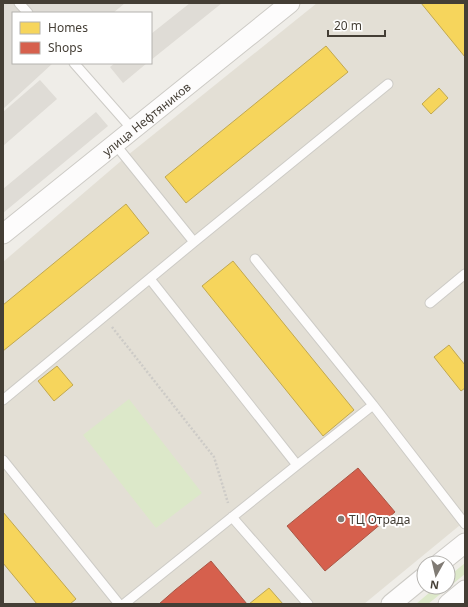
<svg xmlns="http://www.w3.org/2000/svg" width="468" height="607" font-family="'Noto Sans',sans-serif">
  <style>
    .residential { fill: #e3dfd5 }
    .industrial { fill: #dfdcd6 }
    .green { fill: #dce8c9 }
    .homes { fill: #f6d55c; stroke: #c1a850 }
    .shops { fill: #d6604d; stroke: #aa5646 }
    .lines { fill: none; stroke-linecap: round; stroke-linejoin: round }
    .service-casing { stroke: #cdcbc6; stroke-width: 11 }
    .minor-casing { stroke: #cdcbc6; stroke-width: 21 }
    .path { stroke: #cdcbc7; stroke-width: 2.5; stroke-dasharray: 2 2; stroke-linecap: butt }
    .service { stroke: #fdfcfc; stroke-width: 9 }
    .minor { stroke: #fdfcfc; stroke-width: 19 }
    .poi-dot { fill: #807b74; stroke: #fff; stroke-width: 1.5 }
    .labels { text-anchor: middle; dominant-baseline: central; stroke-width: 4; stroke-linejoin: round; paint-order: stroke }
    .street-label { font-size: 12px; fill: #443e35; stroke: #fff }
    .poi-label { font-size: 12px; fill: #443e35; stroke: #fff; text-anchor: start }
  </style>
  <rect width="100%" height="100%" fill="#efede8"/>
  <path class="residential" d="M317,3H465V521L364,604H3V262L128,155Z"/>
  <path class="industrial" d="M3,3H125L113,13H13V63H53L3,109Z
    M190,3H222L151,60V34Z
    M115,63H147L123,83L110,67Z
    M40,80L57,99L3,146V112Z
    M96,112L108,126L3,213V189Z"/>
  <path class="green" d="M129,399L202,493L156,528L83,435Z
    M465,563V574L428,604H416L436,587H448V577Z"/>
  <path class="homes" d="M421,3H465V57Z
    M326,46L348,72L186,203L165,177Z
    M439,88L448,98L431,114L422,104Z
    M126,204L149,233L3,351V305Z
    M233,261L354,410L323,436L202,286Z
    M449,345L465,365V388L461,391L434,357Z
    M57,366L73,385L54,401L38,381Z
    M3,512L76,599L70,604H37L3,563Z
    M269,588L283,604H249Z"/>
  <path class="shops" d="M358,468L395,512L325,571L287,526Z
    M211,561L247,604H159L175,590Z"/>
  <g class="lines">
    <g class="service-casing">
      <path id="service" d="M19,3L28,13
        M74,63L133,130
        M194,242L388,84
        M255,259L373,405
        M150,279L297,465
        M430,303L465,274
        M3,400L194,242L115,144
        M3,460L119,604
        M232,517L308,604
        M124,604L297,465L373,405L465,524"/>
    </g>
    <g class="minor-casing">
      <g id="minor">
        <path id="s1" d="M3,234L290,3"/>
        <path d="M440,563L465,543"/>
        <path d="M391,604L424,577"/>
        <path d="M448,604L465,590"/>
      </g>
    </g>
    <path class="path" d="M112,327L214,457L228,503"/>
    <use href="#service" class="service"/>
    <use href="#minor" class="minor"/>
  </g>
  <circle class="poi-dot" cx="341" cy="519" r="4"/>
  <g class="labels">
    <g class="street-label">
      <text stroke="none"><textPath href="#s1" startOffset="184">улица Нефтяников</textPath></text>
    </g>
    <g class="poi-label">
      <text x="349" y="519">ТЦ Отрада</text>
    </g>
  </g>
  <rect width="468" height="607" fill="none" stroke="#443e35" stroke-width="8"/>
  <rect x="12" y="12" width="140" height="52" fill="#ffffff" stroke="#b4b2ae"/>
  <rect x="20" y="22" width="20" height="12" fill="#f6d55c" stroke="#b4b2ae"/>
  <text x="48" y="32" font-size="12" fill="#443e35">Homes</text>
  <rect x="20" y="42" width="20" height="12" fill="#d6604d" stroke="#b4b2ae"/>
  <text x="48" y="52" font-size="12" fill="#443e35">Shops</text>
  <g transform="translate(436 575) rotate(188)"><circle r="19" fill="#ffffff" stroke="#b4b2ae"/>
  <path d="M0-3L7 15L0 10L-7 15Z" fill="#807b74"/>
  <text y="-6" font-size="11" font-weight="bold" text-anchor="middle" fill="#443e35">N</text>
  </g>
  <path d="M328 30v6h57v-6" fill="none" stroke="#443e35" stroke-width="2"/>
  <text x="334" y="30" font-size="12" fill="#443e35" stroke="#ffffff" stroke-width="3" paint-order="stroke">20 m</text>
</svg>
